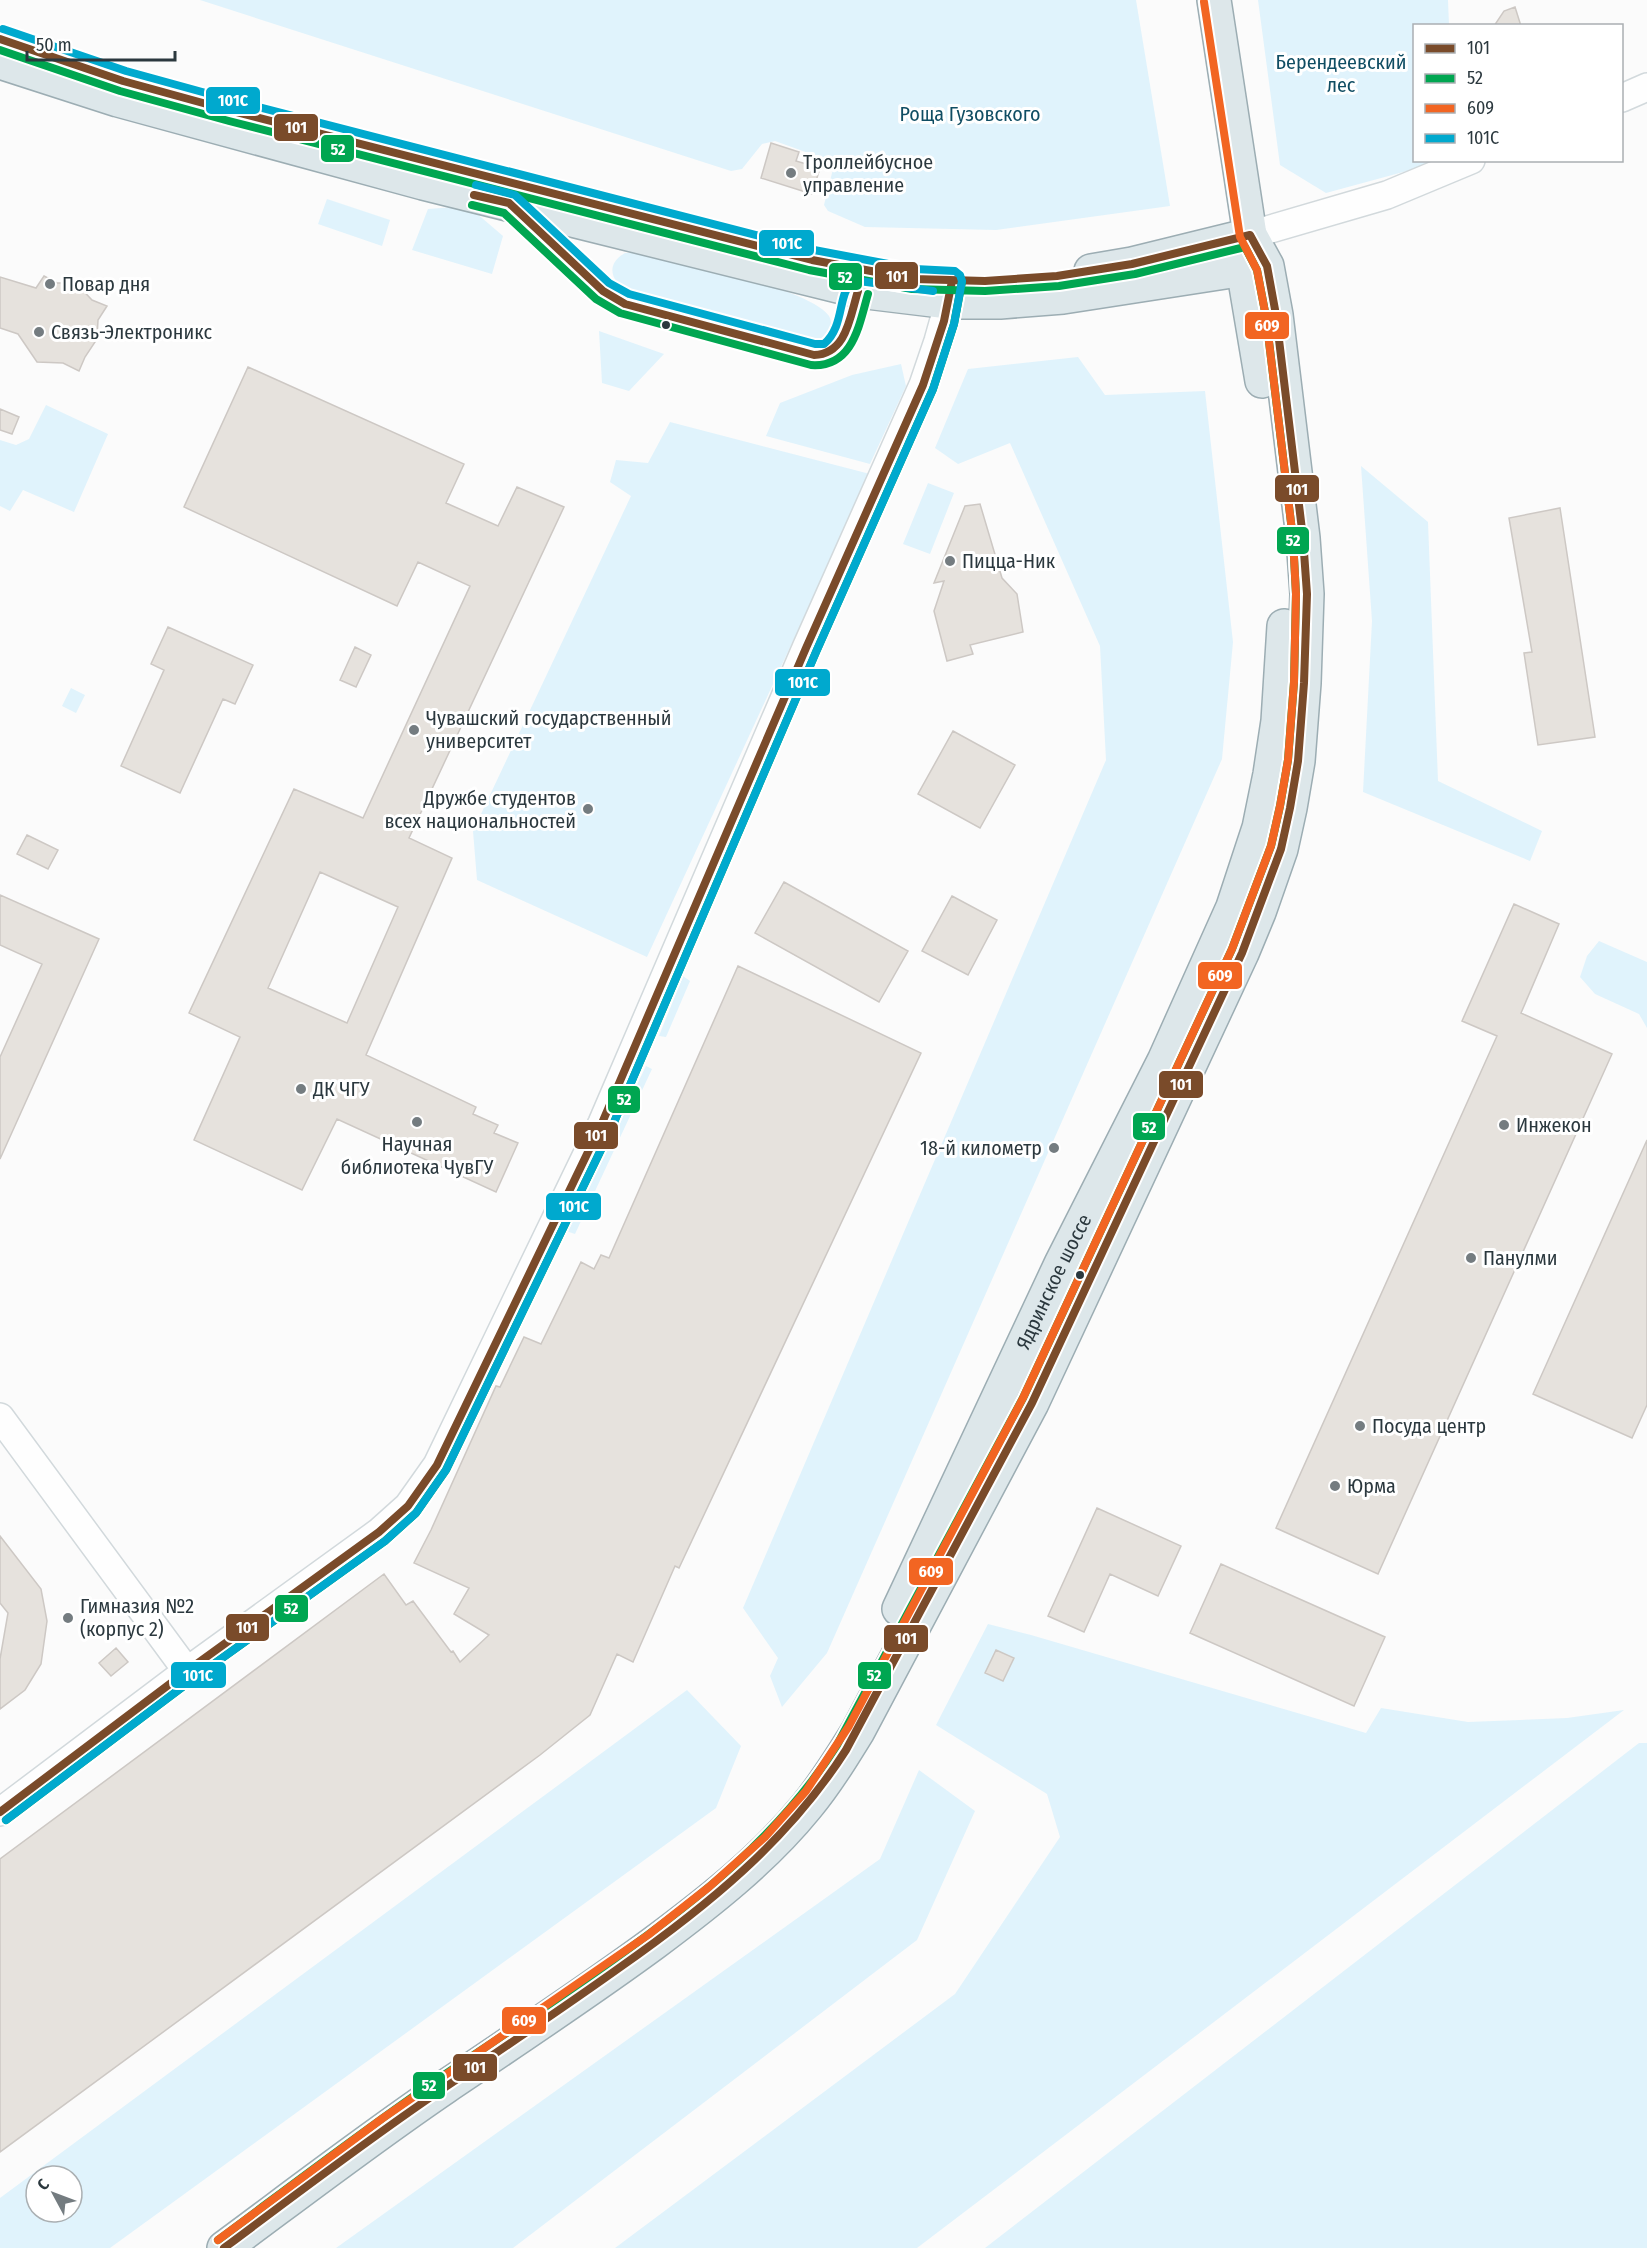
<svg xmlns="http://www.w3.org/2000/svg" width="1647" height="2248" font-family="'Fira Sans Condensed',sans-serif">
  <style>
    .green { fill: #e0f3fc; fill-rule: evenodd }
    .building { fill: #e6e2dd; stroke: #cdc8c4; stroke-width: 1.5; fill-rule: evenodd }
    .lines { fill: none; stroke-linecap: round; stroke-linejoin: round }
    .minor-casing { stroke: #d2d9dc; stroke-width: 30 }
    .major-casing { stroke: #9cadb3; stroke-width: 36 }
    .minor { stroke: #fefefe; stroke-width: 27 }
    .major { stroke: #dde7ea; stroke-width: 33 }
    .bus-1-casing { stroke: #fff; stroke-width: 12 }
    .bus-2-casing { stroke: #fff; stroke-width: 12 }
    .bus-3-casing { stroke: #fff; stroke-width: 12 }
    .bus-4-casing { stroke: #fff; stroke-width: 12 }
    .bus-1 { stroke: #7a4b2a; stroke-width: 8 }
    .bus-2 { stroke: #00a651; stroke-width: 8 }
    .bus-3 { stroke: #f26522; stroke-width: 8 }
    .bus-4 { stroke: #00a9ce; stroke-width: 8 }
    .poi-dot { fill: #747c80; stroke: #fff; stroke-width: 2 }
    .bus-dot { fill: #2b383e; stroke: #fff; stroke-width: 2 }
    .labels { text-anchor: middle; dominant-baseline: central; stroke-width: 6; stroke-linejoin: round; paint-order: stroke }
    .park-label { font-size: 20px; fill: #0f4d63; stroke: #fff }
    .poi-label { font-size: 20px; fill: #2b383e; stroke: #fff; text-anchor: start }
    .street-label { font-size: 20px; fill: #2b383e; stroke: #fff }
    .line-badge { stroke: #fff; stroke-width: 2 }
    .badge-label { font-size: 16px; text-anchor: middle; font-weight: bold; fill: #fff }
  </style>
  <rect width="100%" height="100%" fill="#fbfbfb"/>
  <path class="green" d="M200,0H1136L1170,206L996,230L865,227L828,211L824,205L833,169L825,159L775,141L762,144L742,169L731,171Z
    M1258,0H1448L1449,25L1414,26V160L1432,161L1429,165L1326,193L1280,165Z
    M327,199L390,220L382,246L318,224Z
    M468,206L503,236L492,274L412,250L428,209Z
    M625,253H638C677,263 808,287 829,316C832,321 831,328 830,334L817,340H794L629,294C612,282 604,265 625,253Z
    M599,331L664,354L629,391L602,383Z
    M1078,357L1105,395L1205,391L1233,642L1222,759L827,1653L782,1707L770,1676L778,1658L743,1608L1106,760L1100,646L1010,443L958,464L935,448L968,369Z
    M901,364L906,386L870,464L766,436L780,403L852,375Z
    M46,405L108,434L74,512L23,490L10,511L0,506V440L16,445L29,439Z
    M670,422L870,474L647,957L477,880L473,831L631,496L610,482L616,460L648,463Z
    M1361,466L1428,522L1438,781L1542,831L1530,861L1363,792L1372,621Z
    M928,483L954,493L930,554L903,544Z
    M71,688L85,695L76,713L62,706Z
    M1599,941L1647,962V1028L1639,1014L1595,994L1580,977L1587,956Z
    M683,976L690,981L666,1037L659,1036Z
    M646,1066L652,1069L575,1234L566,1231Z
    M988,1624L1031,1635L1366,1733L1381,1708L1468,1722L1567,1718L1624,1710L917,2248H615L955,1994L1060,1837L1047,1794L936,1725Z
    M687,1690L741,1746L716,1808L110,2248H0V2198ZM36,2176H72V2212H36Z
    M1639,1743H1647V2248H985Z
    M919,1770L975,1811L917,1940L513,2248H336L880,1859Z"/>
  <path class="building" d="M1515,7L1521,26H1494L1504,11Z
    M771,143L799,152L796,161L820,168L812,194L761,178Z
    M44,276L57,283H76L92,300L107,306L98,320L97,339L85,357L79,371L63,363L37,362L18,334L0,328V277L36,288Z
    M248,367L464,464L446,503L498,526L517,487L564,507L409,838L452,858L366,1055L476,1107L473,1114L498,1125L494,1133L518,1143L496,1192L337,1119L302,1190L194,1140L240,1037L189,1013L294,789L363,818L470,586L418,562L397,606L184,507ZM320,872L398,907L347,1023L268,988Z
    M0,409L19,417L12,434L0,430Z
    M980,504L1002,578L1017,594L1023,632L970,645L973,654L947,661L934,611L944,581L934,583L965,506Z
    M1560,508L1595,737L1538,745L1524,653L1532,652L1509,518Z
    M168,627L253,665L235,704L223,699L180,793L121,766L164,670L151,664Z
    M355,647L371,655L356,687L340,680Z
    M953,731L1015,765L980,828L918,794Z
    M27,835L58,850L48,869L17,854Z
    M784,882L908,951L879,1002L755,933Z
    M0,895L99,939L0,1159V1057L42,964L0,945Z
    M952,896L997,920L968,975L922,951Z
    M1514,904L1559,924L1521,1013L1612,1054L1378,1574L1276,1528L1497,1036L1462,1021Z
    M738,966L921,1053L679,1568L675,1566L633,1662L617,1654L590,1715L540,1755L0,2152V1859L384,1574L406,1605L413,1601L451,1652L453,1651L460,1662L489,1635L454,1614L469,1588L414,1563L431,1530L496,1386L500,1387L524,1337L541,1344L581,1262L594,1269L601,1255L609,1258Z
    M1647,1140V1405L1632,1438L1533,1394Z
    M1097,1508L1181,1546L1158,1596L1110,1574L1084,1632L1048,1616Z
    M0,1536L41,1589L47,1621L41,1664L25,1690L0,1709V1659L8,1613L0,1603Z
    M1221,1564L1385,1637L1354,1706L1190,1633Z
    M116,1648L128,1662L111,1676L99,1663Z
    M996,1650L1014,1658L1003,1681L985,1673Z"/>
  <g class="lines">
    <g class="minor-casing">
      <path id="minor" d="M1622,98L1647,87
        M1250,235L1387,195L1471,160
        M0,1417L187,1671
        M0,1812L187,1671L379,1532L408,1506L437,1465L602,1123L806,648L923,385L938,341L949,302"/>
    </g>
    <g class="major-casing">
      <g id="major">
        <path d="M0,62L118,100L423,183L858,291L949,302H1000L1063,297L1264,266"/>
        <path d="M1250,235L1243,268L1262,381"/>
        <path d="M1091,271L1132,264L1250,235"/>
        <path id="s1" d="M899,1609L1061,1264L1164,1061L1233,907L1259,828L1270,774L1278,721L1284,626"/>
        <path d="M224,2248C297,2194 370,2138 445,2087C515,2040 586,1993 654,1943C709,1902 764,1859 807,1806C826,1783 842,1757 858,1731L1032,1403L1242,953L1259,912L1281,849L1290,808L1298,761L1304,683L1307,594L1303,538L1276,315L1267,266L1250,235L1214,0"/>
      </g>
    </g>
    <use href="#minor" class="minor"/>
    <use href="#major" class="major"/>
    <g class="bus-1-casing">
      <path id="bus-1" d="M0,39L123,81L232,111L812,260L914,279L985,281L1057,276L1132,264L1250,235L1267,266L1276,315L1303,538L1307,594L1304,683L1298,761L1290,808L1281,849L1242,953L1032,1403L846,1750C788,1841 706,1907 619,1968C563,2008 505,2047 447,2086C371,2137 298,2193 224,2248
        M474,195L509,203L603,291L625,304L814,355C847,354 850,316 858,291
        M0,1812L187,1671L379,1532L408,1506L437,1465L602,1123L806,648L923,385L944,321L952,281"/>
    </g>
    <g class="bus-2-casing">
      <path id="bus-2" d="M0,50L120,91L229,121L809,270L912,289L985,291L1059,286L1135,274L1245,247L1257,270L1266,317L1293,539L1296,594L1294,682L1288,760L1280,806L1271,846L1232,949L1023,1398L837,1745C780,1835 699,1899 613,1960C557,2000 499,2038 441,2077C365,2129 292,2185 218,2240
        M472,205L504,213L596,299L620,313L811,365C853,368 859,325 868,294
        M6,1820L193,1679L385,1541L416,1513L446,1470L612,1127L816,652L933,389L954,324L962,282"/>
    </g>
    <g class="bus-3-casing">
      <path id="bus-3" d="M218,2240L383,2118L648,1935L709,1887L765,1837L806,1791L849,1726L1023,1398L1232,949L1271,846L1280,806L1288,760L1294,682L1296,594L1293,539L1266,317L1257,270L1240,237L1204,2"/>
    </g>
    <g class="bus-4-casing">
      <path id="bus-4" d="M3,29L126,71L235,101L814,250L915,269L955,271L960,275L962,281L954,324L933,389L816,652L612,1127L446,1470L416,1513L385,1541L193,1679L6,1820
        M476,185L515,195L609,283L629,294L815,344H824C844,327 838,297 850,284C853,280 855,281 859,281L933,291"/>
    </g>
    <use href="#bus-1" class="bus-1"/>
    <use href="#bus-2" class="bus-2"/>
    <use href="#bus-3" class="bus-3"/>
    <use href="#bus-4" class="bus-4"/>
  </g>
  <g class="poi-dot">
    <circle cx="791" cy="173" r="6"/>
    <circle cx="50" cy="284" r="6"/>
    <circle cx="39" cy="332" r="6"/>
    <circle cx="950" cy="561" r="6"/>
    <circle cx="414" cy="730" r="6"/>
    <circle cx="588" cy="809" r="6"/>
    <circle cx="301" cy="1089" r="6"/>
    <circle cx="417" cy="1122" r="6"/>
    <circle cx="1504" cy="1125" r="6"/>
    <circle cx="1054" cy="1148" r="6"/>
    <circle cx="1471" cy="1258" r="6"/>
    <circle cx="1360" cy="1426" r="6"/>
    <circle cx="1335" cy="1486" r="6"/>
    <circle cx="68" cy="1618" r="6"/>
  </g>
  <g class="bus-dot">
    <circle cx="666" cy="325" r="5"/>
    <circle cx="1080" cy="1275" r="5"/>
  </g>
  <g class="labels">
    <g class="park-label">
      <text x="1341" y="62">Берендеевский<tspan x="1341" dy="23">лес</tspan></text>
      <text x="970" y="114">Роща Гузовского</text>
    </g>
    <g class="poi-label">
      <text x="803" y="162">Троллейбусное<tspan x="803" dy="23">управление</tspan></text>
      <text x="62" y="284">Повар дня</text>
      <text x="51" y="332">Связь-Электроникс</text>
      <text x="962" y="561">Пицца-Ник</text>
      <text x="426" y="718">Чувашский государственный<tspan x="426" dy="23">университет</tspan></text>
      <text x="576" y="798" text-anchor="end">Дружбе студентов<tspan x="576" dy="23">всех национальностей</tspan></text>
      <text x="313" y="1089">ДК ЧГУ</text>
      <text x="1516" y="1125">Инжекон</text>
      <text x="417" y="1144" text-anchor="middle">Научная<tspan x="417" dy="23">библиотека ЧувГУ</tspan></text>
      <text x="1042" y="1148" text-anchor="end">18-й километр</text>
      <text x="1483" y="1258">Панулми</text>
      <text x="1372" y="1426">Посуда центр</text>
      <text x="1347" y="1486">Юрма</text>
      <text x="80" y="1606">Гимназия №2<tspan x="80" dy="23">(корпус 2)</tspan></text>
    </g>
    <g class="street-label">
      <text stroke="none"><textPath href="#s1" startOffset="362">Ядринское шоссе</textPath></text>
    </g>
  </g>
  <g class="line-badge">
    <rect x="205" y="86" width="56" height="29" rx="6" fill="#00a9ce"/>
    <rect x="273" y="113" width="46" height="29" rx="6" fill="#7a4b2a"/>
    <rect x="320" y="134" width="35" height="29" rx="6" fill="#00a651"/>
    <rect x="758" y="229" width="57" height="28" rx="6" fill="#00a9ce"/>
    <rect x="874" y="261" width="45" height="29" rx="6" fill="#7a4b2a"/>
    <rect x="828" y="262" width="35" height="29" rx="6" fill="#00a651"/>
    <rect x="1244" y="311" width="46" height="29" rx="6" fill="#f26522"/>
    <rect x="1274" y="474" width="46" height="29" rx="6" fill="#7a4b2a"/>
    <rect x="1276" y="526" width="34" height="29" rx="6" fill="#00a651"/>
    <rect x="774" y="668" width="57" height="29" rx="6" fill="#00a9ce"/>
    <rect x="1197" y="961" width="46" height="29" rx="6" fill="#f26522"/>
    <rect x="1158" y="1070" width="46" height="29" rx="6" fill="#7a4b2a"/>
    <rect x="607" y="1085" width="34" height="29" rx="6" fill="#00a651"/>
    <rect x="1132" y="1112" width="34" height="29" rx="6" fill="#00a651"/>
    <rect x="573" y="1121" width="46" height="29" rx="6" fill="#7a4b2a"/>
    <rect x="545" y="1192" width="57" height="29" rx="6" fill="#00a9ce"/>
    <rect x="908" y="1557" width="46" height="29" rx="6" fill="#f26522"/>
    <rect x="274" y="1594" width="35" height="29" rx="6" fill="#00a651"/>
    <rect x="225" y="1613" width="45" height="29" rx="6" fill="#7a4b2a"/>
    <rect x="883" y="1624" width="46" height="29" rx="6" fill="#7a4b2a"/>
    <rect x="170" y="1661" width="57" height="28" rx="6" fill="#00a9ce"/>
    <rect x="857" y="1661" width="35" height="29" rx="6" fill="#00a651"/>
    <rect x="501" y="2006" width="46" height="29" rx="6" fill="#f26522"/>
    <rect x="452" y="2053" width="46" height="29" rx="6" fill="#7a4b2a"/>
    <rect x="412" y="2071" width="34" height="29" rx="6" fill="#00a651"/>
  </g>
  <g class="badge-label">
    <text x="233" y="106">101С</text>
    <text x="296" y="133">101</text>
    <text x="338" y="155">52</text>
    <text x="787" y="249">101С</text>
    <text x="897" y="282">101</text>
    <text x="845" y="283">52</text>
    <text x="1267" y="331">609</text>
    <text x="1297" y="495">101</text>
    <text x="1293" y="546">52</text>
    <text x="803" y="688">101С</text>
    <text x="1220" y="981">609</text>
    <text x="1181" y="1090">101</text>
    <text x="624" y="1105">52</text>
    <text x="1149" y="1133">52</text>
    <text x="596" y="1141">101</text>
    <text x="574" y="1212">101С</text>
    <text x="931" y="1577">609</text>
    <text x="291" y="1614">52</text>
    <text x="247" y="1633">101</text>
    <text x="906" y="1644">101</text>
    <text x="198" y="1681">101С</text>
    <text x="874" y="1681">52</text>
    <text x="524" y="2026">609</text>
    <text x="475" y="2073">101</text>
    <text x="429" y="2091">52</text>
  </g>
  <rect x="1413" y="24" width="210" height="138" fill="#ffffff" stroke="#aaafb2" stroke-width="1.5"/>
  <rect x="1425" y="44" width="30" height="9" fill="#7a4b2a" stroke="#aaafb2" stroke-width="1.5"/>
  <text x="1467" y="54" font-size="18" fill="#2b383e">101</text>
  <rect x="1425" y="74" width="30" height="9" fill="#00a651" stroke="#aaafb2" stroke-width="1.5"/>
  <text x="1467" y="84" font-size="18" fill="#2b383e">52</text>
  <rect x="1425" y="104" width="30" height="9" fill="#f26522" stroke="#aaafb2" stroke-width="1.5"/>
  <text x="1467" y="114" font-size="18" fill="#2b383e">609</text>
  <rect x="1425" y="134" width="30" height="9" fill="#00a9ce" stroke="#aaafb2" stroke-width="1.5"/>
  <text x="1467" y="144" font-size="18" fill="#2b383e">101С</text>
  <g transform="translate(54 2194) rotate(311)"><circle r="28" fill="#ffffff" stroke="#aaafb2" stroke-width="1.5"/>
  <path d="M0-4.5L10 22L0 15L-10 22Z" fill="#747c80"/>
  <text y="-9" font-size="16" font-weight="bold" text-anchor="middle" fill="#2b383e">С</text>
  </g>
  <path d="M27 51v9h148v-9" fill="none" stroke="#2b383e" stroke-width="3"/>
  <text x="36" y="51" font-size="18" fill="#2b383e" stroke="#ffffff" stroke-width="4.5" paint-order="stroke">50 m</text>
</svg>
